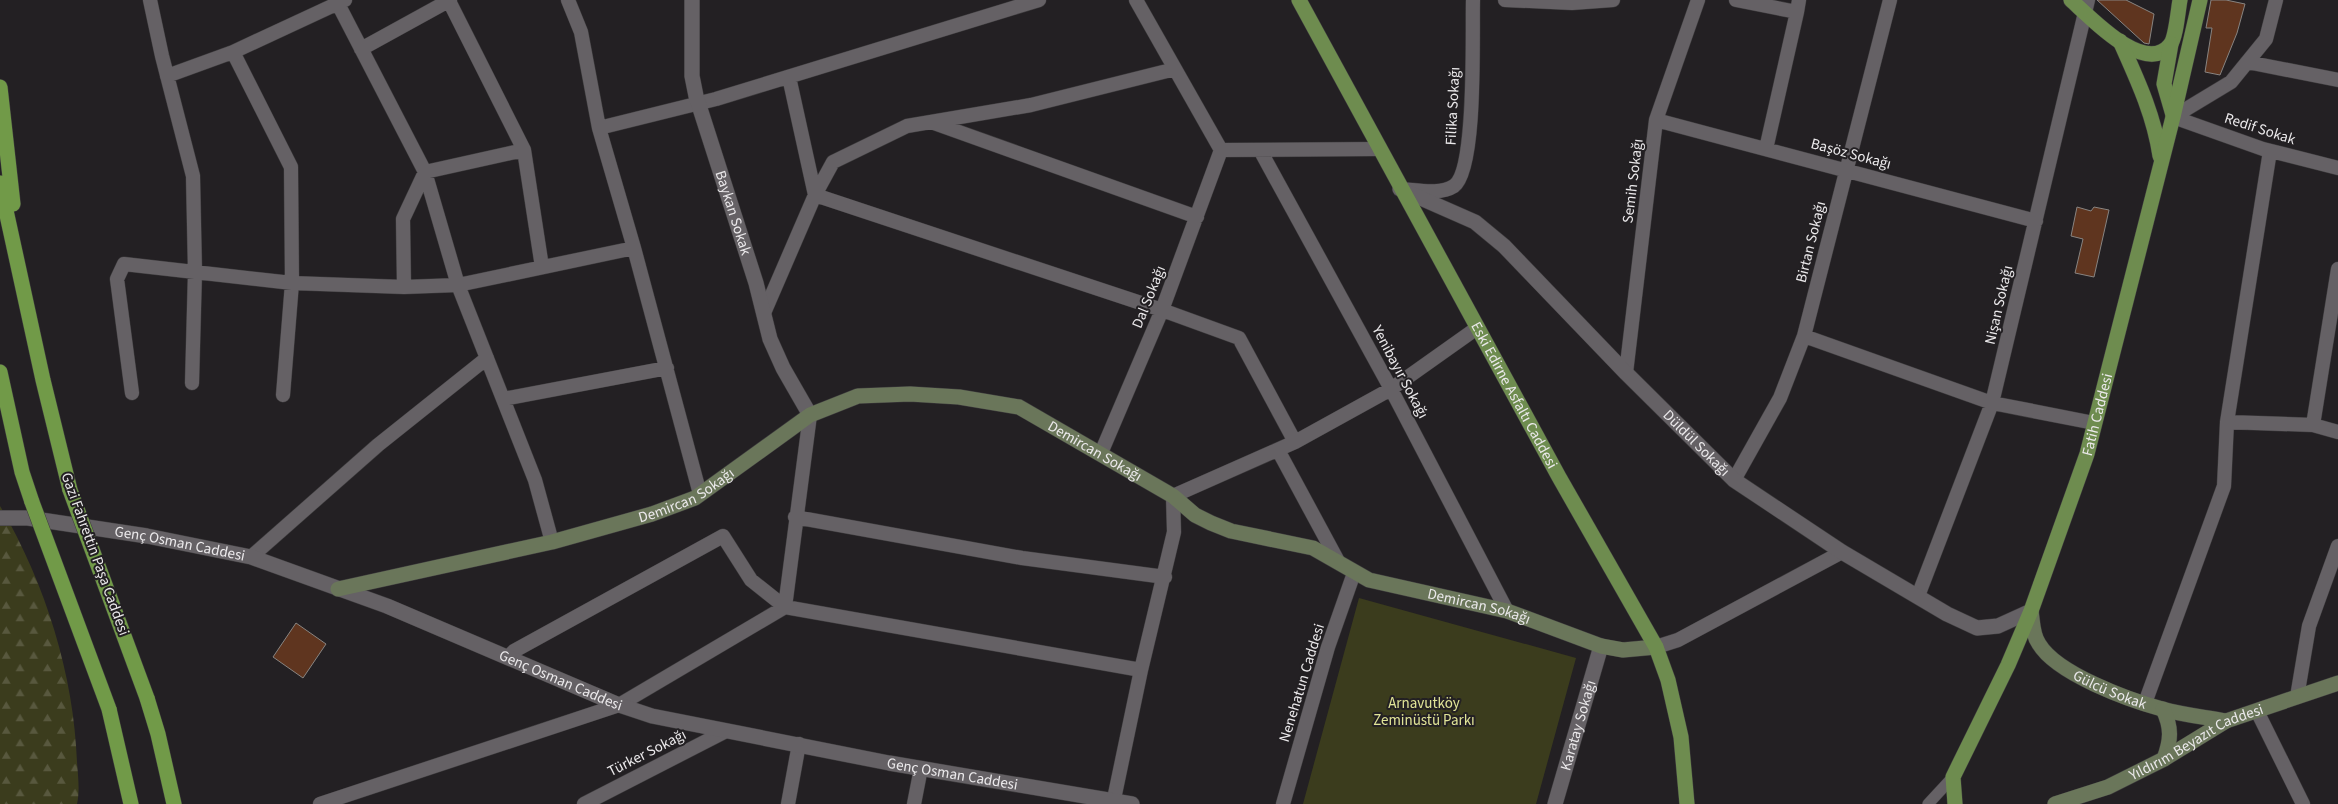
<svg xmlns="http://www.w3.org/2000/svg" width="2338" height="804" font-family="'Source Sans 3',sans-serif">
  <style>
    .forest { fill: url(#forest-firs) }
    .park { fill: #3b3c1d }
    .building { fill: #5f351f; stroke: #888481 }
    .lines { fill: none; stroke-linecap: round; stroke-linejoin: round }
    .pedestrian-casing { stroke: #3d3b3d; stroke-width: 12 }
    .minor-casing { stroke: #3d3b3d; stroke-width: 15 }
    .tertiary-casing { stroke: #3d3b3d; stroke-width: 16 }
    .secondary-casing { stroke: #3d3b3d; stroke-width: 16 }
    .primary-casing { stroke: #3d3b3d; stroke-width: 16 }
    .trunk-casing { stroke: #3d3b3d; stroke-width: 16 }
    .pedestrian { stroke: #656165; stroke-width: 11 }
    .minor { stroke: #656165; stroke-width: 14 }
    .tertiary { stroke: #656165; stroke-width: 15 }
    .secondary { stroke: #6a765a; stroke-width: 15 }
    .primary { stroke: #6e8c4f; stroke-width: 15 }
    .trunk { stroke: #719a48; stroke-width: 15 }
    .trunk-bridge-casing { stroke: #3d3b3d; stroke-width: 16; stroke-linecap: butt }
    .trunk-bridge { stroke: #719a48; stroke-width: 15 }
    .labels { text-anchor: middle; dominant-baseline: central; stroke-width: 4; stroke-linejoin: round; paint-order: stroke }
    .street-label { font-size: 15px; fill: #ebe9eb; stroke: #232023 }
    .park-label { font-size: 15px; fill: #e1e497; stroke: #232023 }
  </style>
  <defs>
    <pattern id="forest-firs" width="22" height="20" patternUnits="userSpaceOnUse" patternTransform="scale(1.25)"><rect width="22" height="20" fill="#3b3c1d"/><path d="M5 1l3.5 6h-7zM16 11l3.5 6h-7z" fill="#58583e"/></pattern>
  </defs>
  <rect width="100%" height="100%" fill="#232023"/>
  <path class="forest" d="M0,506C45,582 74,675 77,762C78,776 80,791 77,804H0Z"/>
  <path class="park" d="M1359,598L1576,658L1536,804H1303Z"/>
  <path class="building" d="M2097,0H2126L2154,14L2149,44L2144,43Z
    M2211,0H2226L2245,4L2237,33L2220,75L2205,72L2212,28H2206Z
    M2077,207L2091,211L2094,207L2109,210L2094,277L2075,273L2083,239L2071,236Z
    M296,623L326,644L303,678L273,657Z"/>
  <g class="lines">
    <g class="pedestrian-casing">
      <path id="pedestrian" d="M1928,804L1953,777"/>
    </g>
    <g class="minor-casing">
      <path id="minor" d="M150,0L162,56L193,176L195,272L192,383
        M336,0L425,172L458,285L535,480L552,542
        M568,0L581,32L599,128L634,248L700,494
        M1136,0L1221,150L1379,149
        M1505,0L1572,3L1613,0
        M1736,0L1797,12L1799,0
        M449,1L524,150L542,267
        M361,49L450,0
        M233,52L291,167L292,283L283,395
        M2247,62L2338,80
        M167,76L233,52L345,0
        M789,77L815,195L1162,310L1239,338L1295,442
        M2173,117L2263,149L2338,168
        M2173,117L2231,82L2266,39L2276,0
        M1656,120L2036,221
        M931,122L1197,217
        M599,128L716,99L1039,0
        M1766,149L1797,12
        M1260,150L1391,389L1507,611
        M1401,189C1418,190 1440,195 1454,186C1477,170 1472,31 1473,0
        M404,287L403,219L425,172L524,150
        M764,313L815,195L833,162L907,126L1031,105L1175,69
        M1804,336L1992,403L2094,423
        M1626,373L1656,120L1698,0
        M132,393L117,279L124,264L292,283L404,287L458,285L634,248
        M503,399L667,368
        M2227,422L2313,425L2338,432
        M2313,425L2338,269
        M1278,450L1339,563
        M1101,453L1162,310L1221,150
        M1734,480L1780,398L1804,336L1890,0
        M795,517L1022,558L1165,577
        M251,557L378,445L487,358
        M1918,596L1992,403L2088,0
        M1656,647L1678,640L1842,552
        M508,657L514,651L723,536L751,580L785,607L1141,670
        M2297,697L2309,626L2338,546
        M2145,703L2224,486L2227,422L2270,151
        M2257,711L2303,804
        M1114,799L1141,670L1174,532L1173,496L1295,442L1391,389L1477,328
        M320,804L619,705L785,607L810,415
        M584,804L726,731
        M788,804L799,744
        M914,804L921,768
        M1283,804L1328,647L1354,573"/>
    </g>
    <g class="tertiary-casing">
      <g id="tertiary">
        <path id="s1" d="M692,0V76L696,96L756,283L770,339L783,368L810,415"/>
        <path id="s2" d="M1400,189L1475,222L1504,246L1626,373L1734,480L1842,552L1947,614L1977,628L1998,626L2031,611"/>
        <path id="s3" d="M0,518H28L147,536L251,557L387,606L619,705L652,716L889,763L1132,804"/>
        <path id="s4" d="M1555,804L1601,646"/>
      </g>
    </g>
    <g class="secondary-casing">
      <g id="secondary">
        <path id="s5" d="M338,589L552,542L652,514L695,498L810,415L858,396L910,394L959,397L1019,407L1173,496L1195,515L1211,523L1231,531L1313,548L1369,580L1507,611L1601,646L1623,650L1656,647"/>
        <path id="s6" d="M2031,611C2033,622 2032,634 2039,644C2057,674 2129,700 2162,709C2183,715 2205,717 2226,721"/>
        <path d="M2163,709C2172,728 2171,740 2164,759"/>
        <path id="s7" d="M2055,804L2108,787L2164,759L2226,721L2338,683"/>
      </g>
    </g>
    <g class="primary-casing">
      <g id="primary">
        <path id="s8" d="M1299,0L1559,477L1656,647L1668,680L1681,737L1687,804"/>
        <path d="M2071,0C2091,18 2145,76 2170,45C2176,38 2178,10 2180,0"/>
        <path d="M2120,41C2137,79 2154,115 2160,156"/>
        <path d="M2171,44L2164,84L2173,115"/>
        <path id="s9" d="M1955,804L1953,777L2008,665L2031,611L2087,454L2173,117L2200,0"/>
      </g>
    </g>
    <g class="trunk-casing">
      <path id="trunk" d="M0,87L13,204
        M0,183L43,380L70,490
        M0,372L22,472L32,502
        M147,698L158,734L174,804
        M109,709L131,804"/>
    </g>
    <use href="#pedestrian" class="pedestrian"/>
    <use href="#minor" class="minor"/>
    <use href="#tertiary" class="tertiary"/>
    <use href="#secondary" class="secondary"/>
    <use href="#primary" class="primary"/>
    <use href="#trunk" class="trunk"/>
    <g class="trunk-bridge-casing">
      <path id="trunk-bridge" d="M70,490L147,698
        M32,502L109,709"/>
    </g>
    <use href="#trunk-bridge" class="trunk-bridge"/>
  </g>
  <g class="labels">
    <g class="street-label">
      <text transform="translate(1453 106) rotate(-87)">Filika Sokağı</text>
      <text transform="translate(2260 129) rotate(18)">Redif Sokak</text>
      <text transform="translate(1851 154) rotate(15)">Başöz Sokağı</text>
      <text transform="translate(1633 181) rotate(-83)">Semih Sokağı</text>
      <text stroke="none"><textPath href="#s1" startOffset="219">Baykan Sokak</textPath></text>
      <text transform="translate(1811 242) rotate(-76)">Birtan Sokağı</text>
      <text transform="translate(1149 297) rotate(-68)">Dal Sokağı</text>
      <text transform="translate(1999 305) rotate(-77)">Nişan Sokağı</text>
      <text transform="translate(1400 372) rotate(62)">Yenibayır Sokağı</text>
      <text stroke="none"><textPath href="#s8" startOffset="450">Eski Edirne Asfaltı Caddesi</textPath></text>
      <text stroke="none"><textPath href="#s9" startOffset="418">Fatih Caddesi</textPath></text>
      <text stroke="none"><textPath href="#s2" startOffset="395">Düldül Sokağı</textPath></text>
      <text stroke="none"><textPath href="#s5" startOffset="812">Demircan Sokağı</textPath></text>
      <text stroke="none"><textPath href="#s5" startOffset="362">Demircan Sokağı</textPath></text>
      <text stroke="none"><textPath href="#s3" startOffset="182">Genç Osman Caddesi</textPath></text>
      <text transform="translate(95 554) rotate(70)">Gazi Fahrettin Paşa Caddesi</text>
      <text stroke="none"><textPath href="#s5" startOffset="1232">Demircan Sokağı</textPath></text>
      <text stroke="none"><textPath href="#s3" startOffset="588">Genç Osman Caddesi</textPath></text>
      <text transform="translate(1302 683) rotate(-73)">Nenehatun Caddesi</text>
      <text stroke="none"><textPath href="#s6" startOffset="120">Gülcü Sokak</textPath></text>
      <text stroke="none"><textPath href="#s4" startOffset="82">Karatay Sokağı</textPath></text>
      <text stroke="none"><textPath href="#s7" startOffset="155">Yıldırım Beyazıt Caddesi</textPath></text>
      <text transform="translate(647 753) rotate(-27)">Türker Sokağı</text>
      <text stroke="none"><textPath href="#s3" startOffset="992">Genç Osman Caddesi</textPath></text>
    </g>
    <g class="park-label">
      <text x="1424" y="703">Arnavutköy<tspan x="1424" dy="17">Zeminüstü Parkı</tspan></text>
    </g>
  </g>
</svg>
